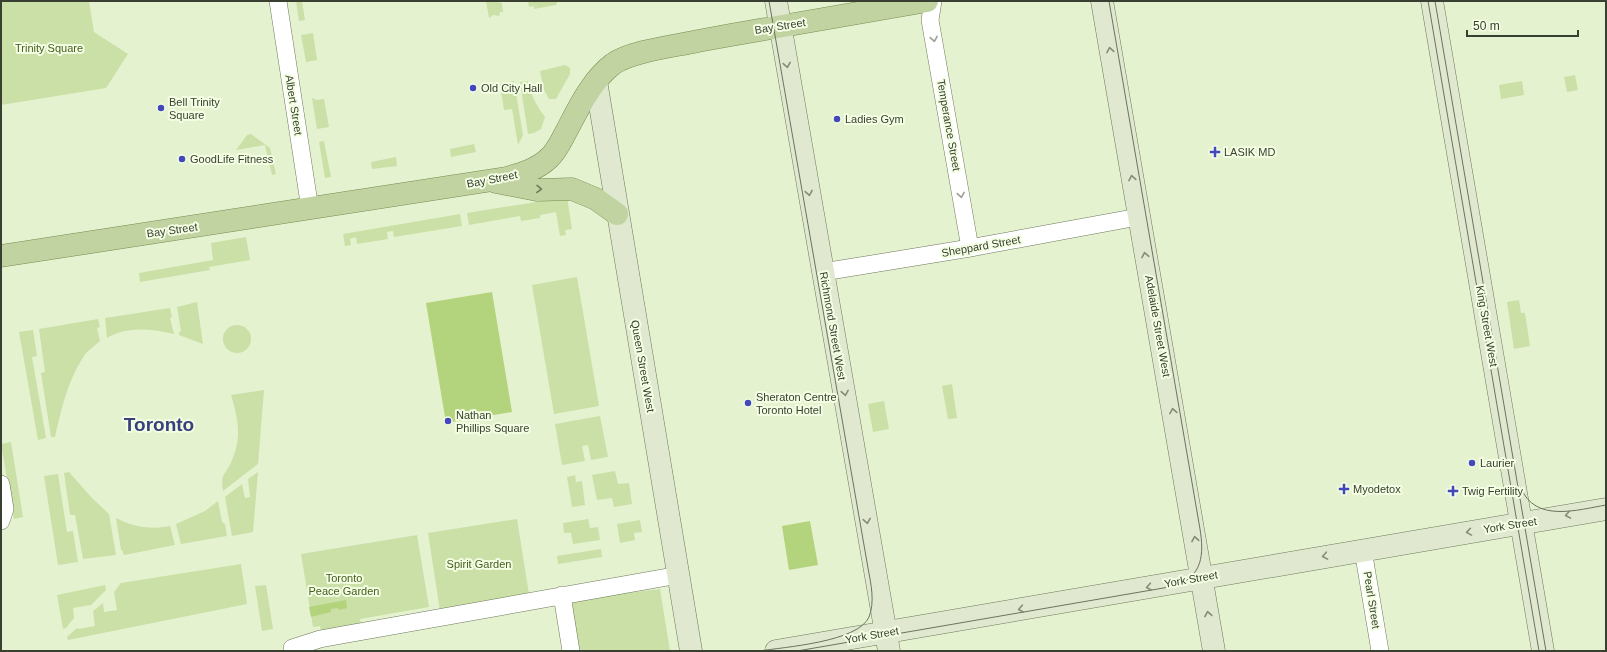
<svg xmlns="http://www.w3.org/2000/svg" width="1607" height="652" viewBox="0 0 1607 652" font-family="Helvetica,sans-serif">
<rect width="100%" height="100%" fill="#e5f2d0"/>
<!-- green -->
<path fill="#cae0a6" d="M1,1H89L94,32L128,54L106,88L1,105Z
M296,1H302L305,20L299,21Z
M486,1H499L500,3H502L503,12H500L499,16L493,15L489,18Z
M528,1H557V3L556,5L534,9V6L529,7Z
M313,33L317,60L306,62L301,35Z
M565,65L570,68V74L556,99H549L544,90L540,71Z
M1575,75L1578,90L1567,92L1564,77Z
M514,81L523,135L518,145L512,109L504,110L500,84Z
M528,81C531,95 536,105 545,117L541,129L534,133L528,134L520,82Z
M1522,81L1524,95L1501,99L1499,85Z
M312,98L317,100L324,99L329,127L317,129Z
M251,134L270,148L276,174L272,175L265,145L236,150L247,135Z
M324,141L331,177L325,178L319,142Z
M474,144L476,152L451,157L450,149Z
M396,157L397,166L372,169L371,162Z
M567,197L572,229L565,230L566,235L560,236L556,212L540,215V218L521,221L520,216L469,225L467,213Z
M460,214L462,226L394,237L393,231L387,232L388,239L357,244L356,237L350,239L351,245L345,246L343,234Z
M246,237L250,260L209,267L210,270L140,282L139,273L213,260L211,243Z
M577,277L599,406L554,414L532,285Z
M1519,300L1521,313H1525L1530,346L1514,349L1507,302Z
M197,302L203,344L179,335V332L181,331L177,307Z
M170,308L172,317L170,318L174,334C152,329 128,326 107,338L105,318Z
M98,319L100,327L97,328L100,341C95,346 88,350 84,356C68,380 61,409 55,437H51L41,373L45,372L39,329Z
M223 339a14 14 0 1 1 28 0a14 14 0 1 1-28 0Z
M33,330L37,356L32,357L46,438L38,440L19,332Z
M952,384L957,418L948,419L942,386Z
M264,390L258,464L223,491C220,472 226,476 232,460C242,437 238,418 231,395Z
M884,401L889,429L873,432L868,404Z
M600,416L608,457L591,460L588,445L582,446L585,461L562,465L555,424Z
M11,442L23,517L14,519L1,444Z
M615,471L618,484L629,483L632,504L614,507L612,498L597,500L592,475Z
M69,472L91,497L109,514L116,555L83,559L75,515H70L64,473Z
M258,472L253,532L232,536L225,497L242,484L245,498L250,497L248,479Z
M58,474L67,532L73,531L78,562L58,565L44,476Z
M575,475L576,482L582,481L585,505L572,507L567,477Z
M218,501L222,522L225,524L227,536L181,544L176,524L205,511Z
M116,518C134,527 150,530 170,526L175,545L124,555L122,550H121Z
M517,519L529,594L440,611L428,533Z
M588,519L590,528L598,527L600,540L573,544L571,533H564L563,523Z
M640,520L642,532L634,533L635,540L620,543L617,524Z
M417,535L429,607L360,619L361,625L321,631L320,626L313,627L301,554Z
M601,549L602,557L558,564L557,556Z
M241,564L247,604L68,640L67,637L77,628L78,629L95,626L93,611L103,603L104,612L117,610L114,592L121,583Z
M105,585L106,590L91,605L73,608L74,618L66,628L63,629L57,595Z
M266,585L273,629L262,631L255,586Z
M660,589L670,651H578L569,600Z"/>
<!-- water -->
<path fill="#b3d37c" d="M492,292L512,412L446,423L426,303Z
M810,521L818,565L789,570L782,526Z
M346,600L347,608L339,610L338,608L331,609V612L311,617L309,607Z"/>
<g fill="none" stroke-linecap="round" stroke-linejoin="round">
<defs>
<path id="street" d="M278,1L310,209
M933,1L930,20L970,248
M823,272L970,248L1138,217
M1,484L5,509L1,521
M1363,550L1380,651
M562,595L571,651
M292,648L320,639L342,635L679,575"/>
<path id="secondary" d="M776,1L889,651
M1102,1L1214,651
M1432,1L1543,651
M596,81L691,651
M776,651L1606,509"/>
<path id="primary" d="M496,182L537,190L572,189L596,199L617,214
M1,256L506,178C521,174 538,169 549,158C557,151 562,139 567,130C579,107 592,80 613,64C631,51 676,46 698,41C774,27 850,14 927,1"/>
</defs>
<!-- street casing -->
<use href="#street" stroke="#6d785a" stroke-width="18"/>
<!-- secondary casing -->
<use href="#secondary" stroke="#6d785a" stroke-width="23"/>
<!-- primary casing -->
<use href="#primary" stroke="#778c50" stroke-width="23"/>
<!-- street -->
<use href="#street" stroke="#fff" stroke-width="17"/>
<!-- secondary -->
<use href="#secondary" stroke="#e0e9cf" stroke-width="22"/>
<!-- primary -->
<use href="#primary" stroke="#c1d3a0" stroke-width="22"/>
<!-- tram -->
<path stroke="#6b735f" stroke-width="1" d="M1428,1L1539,651
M1435,1L1546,651
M1521,488C1535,523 1577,510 1606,505
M759,651C785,647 858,642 869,617C875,602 871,584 868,568L769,1
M797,651L1175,586C1203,576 1204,554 1200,529L1109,1"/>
</g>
<!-- one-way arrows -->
<defs><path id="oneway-chevron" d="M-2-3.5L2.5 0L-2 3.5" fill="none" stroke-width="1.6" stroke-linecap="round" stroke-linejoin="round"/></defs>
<g stroke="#9c9f98">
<use href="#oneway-chevron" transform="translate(934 39) rotate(80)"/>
<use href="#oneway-chevron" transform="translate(961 195) rotate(80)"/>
</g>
<g stroke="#848c78">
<use href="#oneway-chevron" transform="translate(1110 50) rotate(-100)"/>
<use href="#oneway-chevron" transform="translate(787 65) rotate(80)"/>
<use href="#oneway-chevron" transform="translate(1132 178) rotate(-100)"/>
<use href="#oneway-chevron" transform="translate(809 193) rotate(80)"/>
<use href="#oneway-chevron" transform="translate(1145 255) rotate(-101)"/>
<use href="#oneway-chevron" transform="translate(845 393) rotate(80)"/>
<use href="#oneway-chevron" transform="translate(1173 411) rotate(-100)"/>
<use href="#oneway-chevron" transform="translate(1568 515) rotate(170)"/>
<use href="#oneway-chevron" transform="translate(867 521) rotate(80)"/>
<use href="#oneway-chevron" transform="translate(1469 532) rotate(171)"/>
<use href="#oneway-chevron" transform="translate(1195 539) rotate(-100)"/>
<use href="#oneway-chevron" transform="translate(1325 556) rotate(170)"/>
<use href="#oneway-chevron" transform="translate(1149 587) rotate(170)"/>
<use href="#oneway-chevron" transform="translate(1021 609) rotate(170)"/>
<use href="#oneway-chevron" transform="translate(1208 614) rotate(-100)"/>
</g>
<use stroke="#6f7a5d" href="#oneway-chevron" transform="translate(539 189) rotate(1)"/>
<!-- markers -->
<g fill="#4247bc" stroke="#f3fee3" stroke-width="1.5">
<circle cx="473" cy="88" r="4"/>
<circle cx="161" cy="108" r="4"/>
<circle cx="837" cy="119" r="4"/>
<path d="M1213 146h4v4h4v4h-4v4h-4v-4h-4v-4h4z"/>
<circle cx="182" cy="159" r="4"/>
<circle cx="748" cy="403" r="4"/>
<circle cx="448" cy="421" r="4"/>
<circle cx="1472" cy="463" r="4"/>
<path d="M1342 483h4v4h4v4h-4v4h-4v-4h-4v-4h4z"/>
<path d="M1451 485h4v4h4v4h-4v4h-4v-4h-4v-4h4z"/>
</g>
<g text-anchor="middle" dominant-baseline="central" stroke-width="4" stroke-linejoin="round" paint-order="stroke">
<!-- street labels -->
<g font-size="11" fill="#393f31" stroke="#f3fee3">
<text transform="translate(780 26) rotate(-9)">Bay Street</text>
<text transform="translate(294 105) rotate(81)">Albert Street</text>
<text transform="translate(949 125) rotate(80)">Temperance Street</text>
<text transform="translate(492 179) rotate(-11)">Bay Street</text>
<text transform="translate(172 230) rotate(-8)">Bay Street</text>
<text transform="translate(981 246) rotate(-10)">Sheppard Street</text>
<text transform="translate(833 326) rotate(80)">Richmond Street West</text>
<text transform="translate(1158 326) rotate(80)">Adelaide Street West</text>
<text transform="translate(1487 326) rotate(80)">King Street West</text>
<text transform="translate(643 366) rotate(80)">Queen Street West</text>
<text transform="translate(1510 525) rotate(-9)">York Street</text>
<text transform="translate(1191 579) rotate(-10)">York Street</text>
<text transform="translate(1372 600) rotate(81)">Pearl Street</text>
<text transform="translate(872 635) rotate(-10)">York Street</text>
</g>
<!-- park labels -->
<g font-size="11" fill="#495d21" stroke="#f3fee3">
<text x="49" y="48">Trinity Square</text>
<text x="479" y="564">Spirit Garden</text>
<text x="344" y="578">Toronto<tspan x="344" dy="13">Peace Garden</tspan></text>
</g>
<!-- poi labels -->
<g font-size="11" fill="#393f31" stroke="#f3fee3" text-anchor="start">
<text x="481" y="88">Old City Hall</text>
<text x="169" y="102">Bell Trinity<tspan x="169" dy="13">Square</tspan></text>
<text x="845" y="119">Ladies Gym</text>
<text x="1224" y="152">LASIK MD</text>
<text x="190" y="159">GoodLife Fitness</text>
<text x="756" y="397">Sheraton Centre<tspan x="756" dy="13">Toronto Hotel</tspan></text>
<text x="456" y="415">Nathan<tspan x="456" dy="13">Phillips Square</tspan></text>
<text x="1480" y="463">Laurier</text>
<text x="1353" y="489">Myodetox</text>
<text x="1462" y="491">Twig Fertility</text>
</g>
<!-- town labels -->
<g font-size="19" font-weight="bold" fill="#39417d" stroke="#f3fee3">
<text x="159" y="424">Toronto</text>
</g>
</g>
<!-- border -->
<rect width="1607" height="652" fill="none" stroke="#393f31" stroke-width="4"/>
<!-- scale -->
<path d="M1467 30v6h111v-6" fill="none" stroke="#393f31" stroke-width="2"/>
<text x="1473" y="30" font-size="12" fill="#393f31" stroke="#f3fee3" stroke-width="3" paint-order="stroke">50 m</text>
</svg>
